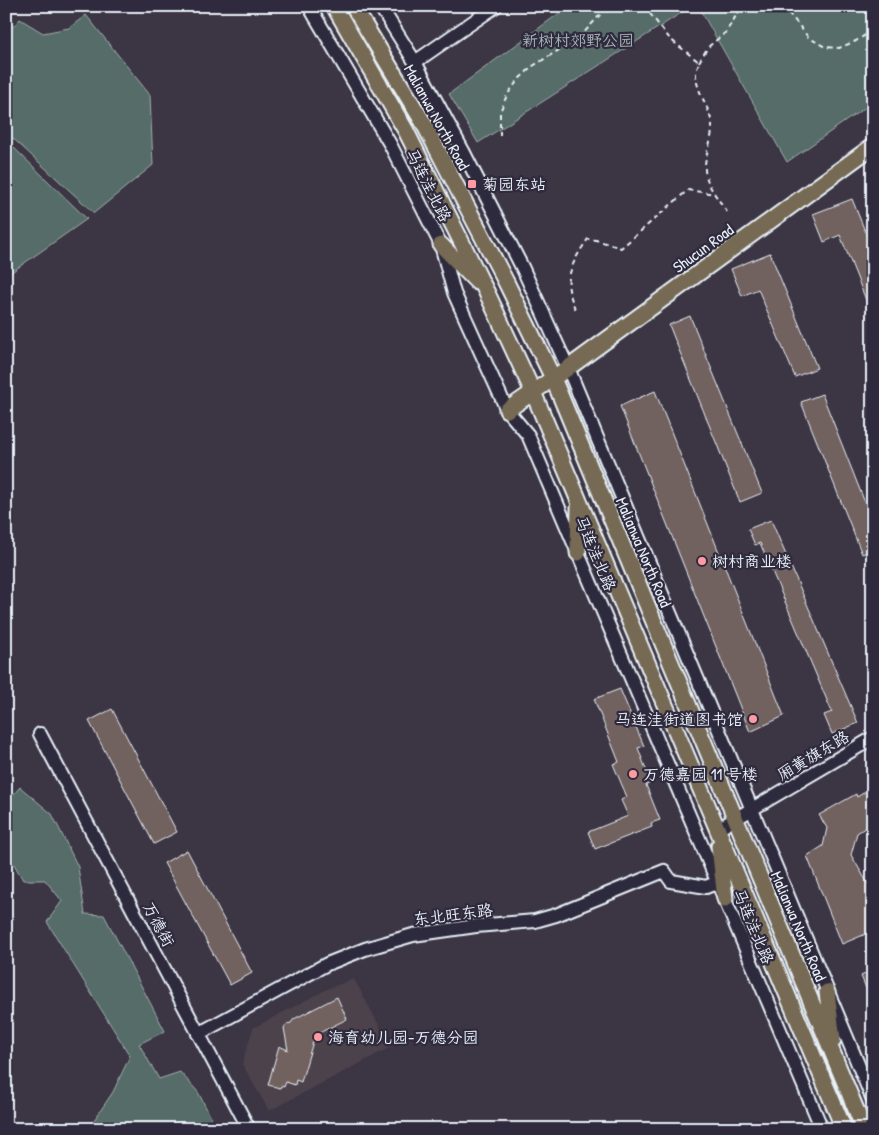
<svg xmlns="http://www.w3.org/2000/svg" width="879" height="1135" viewBox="0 0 879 1135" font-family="'Patrick Hand','LXGW WenKai TC',sans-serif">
<rect width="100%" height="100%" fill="#3c3544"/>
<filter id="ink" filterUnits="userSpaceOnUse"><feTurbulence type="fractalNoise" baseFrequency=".02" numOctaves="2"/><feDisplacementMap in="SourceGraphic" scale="10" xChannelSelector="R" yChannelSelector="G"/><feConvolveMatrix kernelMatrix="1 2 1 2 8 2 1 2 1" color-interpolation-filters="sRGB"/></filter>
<g filter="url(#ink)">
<!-- built -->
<path fill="#4c424c" d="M354,979L391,1047L269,1111L242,1064L253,1028L329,988Z"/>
<!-- green -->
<path fill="#576c67" stroke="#a0aeb0" d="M569,6H692L478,143L449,94Z
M698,6H873V102L787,162Z
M86,15L150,95L153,165L94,213L6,132V34L20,19L43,33L69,28Z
M6,140L87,219L6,276Z
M20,787L52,814L78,867L85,914L104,915L165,1031L139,1044L159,1079L180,1072L198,1092L217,1129H88L113,1092L130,1056L47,922L62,901L45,880H23L6,850V803Z"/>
<!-- building -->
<path fill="#72625f" stroke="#e8f1f8" d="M852,199L873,251L872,315L840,235L824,242L813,214Z
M770,253L817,368L795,377L758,289L742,296L731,269Z
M690,316L762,493L740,502L669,325Z
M655,391L784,716L750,732L620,406Z
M822,394L873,523V550L862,554L801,402Z
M771,520L858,723L832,734L824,715L832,712L760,543L755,545L748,529Z
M620,689L644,746L638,748L651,783L646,785L660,820L651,823L652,827L595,849L588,832L628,816L621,800L627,797L613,764L619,762L594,699Z
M112,709L177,832L154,844L89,721Z
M873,787V823L857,833L851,855L873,892V931L842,944L807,856L823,846L827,828L819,815L856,794L857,797Z
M187,850L252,973L230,985L164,863Z
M873,970V1003H872L861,976Z
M337,997L347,1019L315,1035L301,1082L296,1080L295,1085L286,1082L284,1087L281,1086L280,1088L268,1085L279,1046L288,1050L284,1028L287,1024L291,1023L294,1019Z"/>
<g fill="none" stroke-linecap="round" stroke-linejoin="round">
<defs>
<path id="minor" d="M309,6L390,144L441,245L454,293L507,410L528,435L822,1129
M380,6L415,62L463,151L523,269L568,368L873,1100
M415,62L496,6
M40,734L249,1129
M718,829L873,738
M198,1034L327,964L365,949L413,935L476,926L535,921L556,915L664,871L671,881L706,887L718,882"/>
<path id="major" d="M334,6L406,131L487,293L533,392L844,1129
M353,6L423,122L506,282L553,378L864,1129
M441,245L477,282
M507,410L568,368L873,146
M578,553L579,507
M719,846L725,899
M827,992L833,1040"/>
</defs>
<!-- minor casing -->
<use href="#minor" stroke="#e8f1f8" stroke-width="16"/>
<!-- major casing -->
<use href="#major" stroke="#e8f1f8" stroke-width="19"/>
<!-- path -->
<path stroke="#e8f1f8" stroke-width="2" stroke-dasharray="5 4" stroke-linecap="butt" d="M644,6L670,39L699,62C698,66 696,70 696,74C696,92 710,107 712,125C713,144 700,161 707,179C711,191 720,201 727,212
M782,6L793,18L808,37L825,47L839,48L856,41L873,30
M699,62L708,47L726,32L742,6
M500,136V112L507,95L519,79L533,66L580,37L608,6
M575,309C573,303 570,296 569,290C566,272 578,253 588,239L596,240L621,248L688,190L715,194"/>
<!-- minor -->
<use href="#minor" stroke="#2f2a3d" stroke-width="12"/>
<!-- major -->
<use href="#major" stroke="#766a54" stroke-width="15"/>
</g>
</g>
<!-- markers -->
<g fill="#ff9aa2" stroke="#2f2a3d" stroke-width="2">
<rect x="467" y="179" width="10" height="10" rx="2.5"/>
<circle cx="702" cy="561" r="5"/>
<circle cx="753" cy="719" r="5"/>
<circle cx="633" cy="774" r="5"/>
<circle cx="318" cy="1037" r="5"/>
</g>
<g text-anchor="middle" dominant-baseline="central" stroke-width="4.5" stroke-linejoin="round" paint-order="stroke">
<!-- park labels -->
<g font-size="16" fill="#a7b5b7" stroke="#2f2a3d">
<text x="578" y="40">新树村郊野公园</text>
</g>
<!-- street labels -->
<g font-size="16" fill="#e8f1f8" stroke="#2f2a3d">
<text transform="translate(437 117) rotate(61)">Malianwa North Road</text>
<text transform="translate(429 185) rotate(63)">马连洼北路</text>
<text transform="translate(703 248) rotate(-36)">Shucun Road</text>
<text transform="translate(644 552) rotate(67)">Malianwa North Road</text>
<text transform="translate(596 553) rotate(67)">马连洼北路</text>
<text transform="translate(813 755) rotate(-31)">厢黄旗东路</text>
<text transform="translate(453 914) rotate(-7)">东北旺东路</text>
<text transform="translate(159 924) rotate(62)">万德街</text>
<text transform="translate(754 926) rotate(67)">马连洼北路</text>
<text transform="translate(799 926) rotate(67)">Malianwa North Road</text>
</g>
<!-- poi labels -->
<g font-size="16" fill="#e8f1f8" stroke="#2f2a3d" text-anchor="start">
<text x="482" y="184">菊园东站</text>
<text x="712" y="561">树村商业楼</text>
<text x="743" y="719" text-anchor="end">马连洼街道图书馆</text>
<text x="643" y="774">万德嘉园 11 号楼</text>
<text x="328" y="1037">海育幼儿园-万德分园</text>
</g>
</g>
<!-- margin -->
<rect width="879" height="1135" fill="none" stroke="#2f2a3d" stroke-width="25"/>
<rect x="12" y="12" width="854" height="1110" fill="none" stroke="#e8f1f8" stroke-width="2" filter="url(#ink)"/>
</svg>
